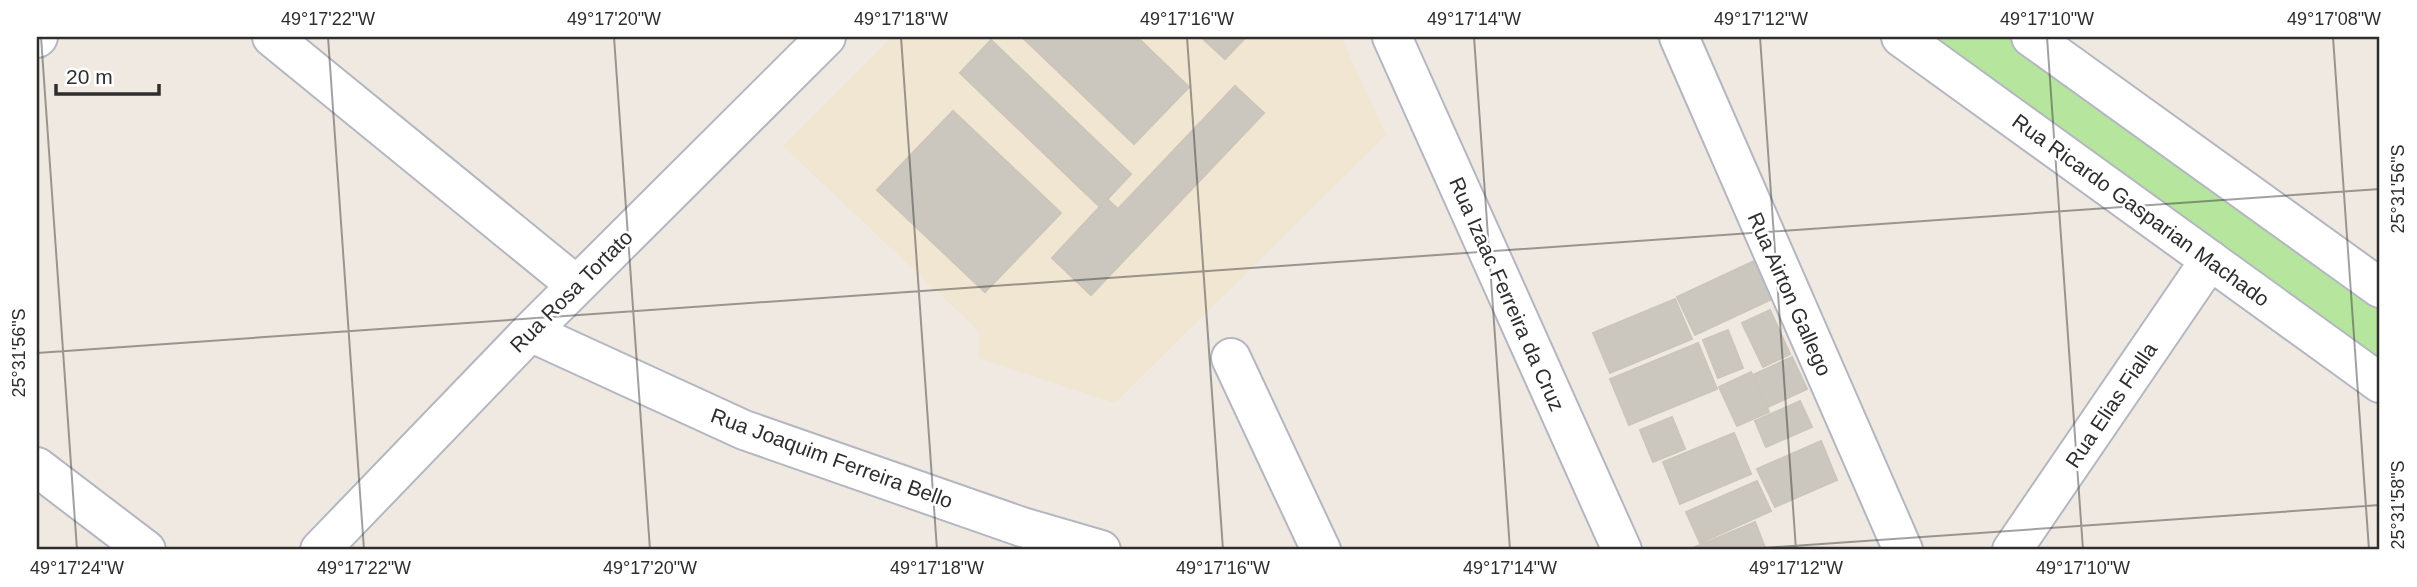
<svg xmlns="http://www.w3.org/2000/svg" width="2417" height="587" viewBox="0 0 2417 587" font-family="Arial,sans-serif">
<rect width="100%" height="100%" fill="#efe9e1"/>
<!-- education -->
<path fill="#f0e6d1" d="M892,37H1341L1386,135L1115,403L979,358V331L783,146Z"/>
<!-- green -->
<path fill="#b6e59e" d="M1934,37H2009L2380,305V361Z"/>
<!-- building -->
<path fill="#cbc7bf" stroke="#cbc5ba" stroke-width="2" d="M1022,37H1137L1189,87L1134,144Z
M1201,37H1246L1225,59Z
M991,40L1131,174L1100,207L960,73Z
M1235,86L1264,113L1091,295L1052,258L1107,199L1118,209Z
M953,111L1061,213L985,292L877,190Z
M1754,261L1772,299L1695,335L1677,297Z
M1675,299L1692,339L1610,373L1593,333Z
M1770,310L1790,354L1763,367L1742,323Z
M1728,330L1743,368L1718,378L1703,340Z
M1698,343L1717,389L1629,425L1610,379Z
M1792,357L1807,389L1768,407L1753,375Z
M1751,372L1769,412L1737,426L1719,387Z
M1800,401L1812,427L1766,447L1755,421Z
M1672,417L1685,449L1653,462L1640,430Z
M1734,433L1751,474L1680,504L1663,462Z
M1821,441L1837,480L1775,507L1757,469Z
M1757,481L1771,511L1700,543L1686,512Z
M1755,522L1766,550H1694L1693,548Z"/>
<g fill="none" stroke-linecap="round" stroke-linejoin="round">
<defs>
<path id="street" d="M272,37L576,285
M1679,37L1903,550
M37,38L38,37
M530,332L744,430L1022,527L1101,550
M1231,358L1321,550
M37,467L146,550
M320,550L530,332L826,37
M2012,550L2210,260"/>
<path id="secondary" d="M1392,37L1622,550
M1901,37L2380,383
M2031,37L2380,288"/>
</defs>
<!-- street casing -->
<use href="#street" stroke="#b4b7c1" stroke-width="42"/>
<!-- secondary casing -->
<use href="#secondary" stroke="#b4b7c1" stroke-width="42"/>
<!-- street -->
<use href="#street" stroke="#fff" stroke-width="38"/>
<!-- secondary -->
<use href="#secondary" stroke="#fff" stroke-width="38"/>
</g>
<!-- ticks -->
<path fill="none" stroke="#2e2e2e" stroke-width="2" stroke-opacity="0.45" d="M37,37H46M41,37L77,550M328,37L364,550M614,37L650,550M901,37L937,550M1187,37L1223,550M1474,37L1510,550M1760,37L1796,550M2047,37L2083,550M2333,37L2369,550M37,353L2380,189M1735,550L2380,505"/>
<g text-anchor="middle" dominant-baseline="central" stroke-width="5" stroke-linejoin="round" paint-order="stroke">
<!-- street labels -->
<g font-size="21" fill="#2e2e2e" stroke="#fff">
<text transform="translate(2141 210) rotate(36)">Rua Ricardo Gasparian Machado</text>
<text transform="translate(571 291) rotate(-45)">Rua Rosa Tortato</text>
<text transform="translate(1507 294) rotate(66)">Rua Izaac Ferreira da Cruz</text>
<text transform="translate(1790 294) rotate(66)">Rua Airton Gallego</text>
<text transform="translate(2111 405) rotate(-56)">Rua Elias Fialla</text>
<text transform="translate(832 458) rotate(20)">Rua Joaquim Ferreira Bello</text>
</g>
</g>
<!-- border -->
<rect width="2417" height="587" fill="none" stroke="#ffffff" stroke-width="77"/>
<!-- scale -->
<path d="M56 84v10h103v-10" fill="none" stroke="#2e2e2e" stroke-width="3.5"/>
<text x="66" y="84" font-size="21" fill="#2e2e2e" stroke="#ffffff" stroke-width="5" paint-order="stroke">20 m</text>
<rect x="38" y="38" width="2340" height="510" fill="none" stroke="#2e2e2e" stroke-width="2.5"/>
<g font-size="18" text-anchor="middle" fill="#2e2e2e">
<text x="328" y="25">49°17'22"W</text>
<text x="614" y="25">49°17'20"W</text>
<text x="901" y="25">49°17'18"W</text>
<text x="1187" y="25">49°17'16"W</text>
<text x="1474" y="25">49°17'14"W</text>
<text x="1761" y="25">49°17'12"W</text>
<text x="2047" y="25">49°17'10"W</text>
<text x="2334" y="25">49°17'08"W</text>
<text transform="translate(2398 189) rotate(-90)" y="6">25°31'56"S</text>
<text transform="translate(19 353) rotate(-90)" y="6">25°31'56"S</text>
<text transform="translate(2398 505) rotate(-90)" y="6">25°31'58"S</text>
<text x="77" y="574">49°17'24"W</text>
<text x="364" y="574">49°17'22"W</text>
<text x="650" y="574">49°17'20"W</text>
<text x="937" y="574">49°17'18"W</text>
<text x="1223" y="574">49°17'16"W</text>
<text x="1510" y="574">49°17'14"W</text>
<text x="1796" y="574">49°17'12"W</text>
<text x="2083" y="574">49°17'10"W</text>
</g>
</svg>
